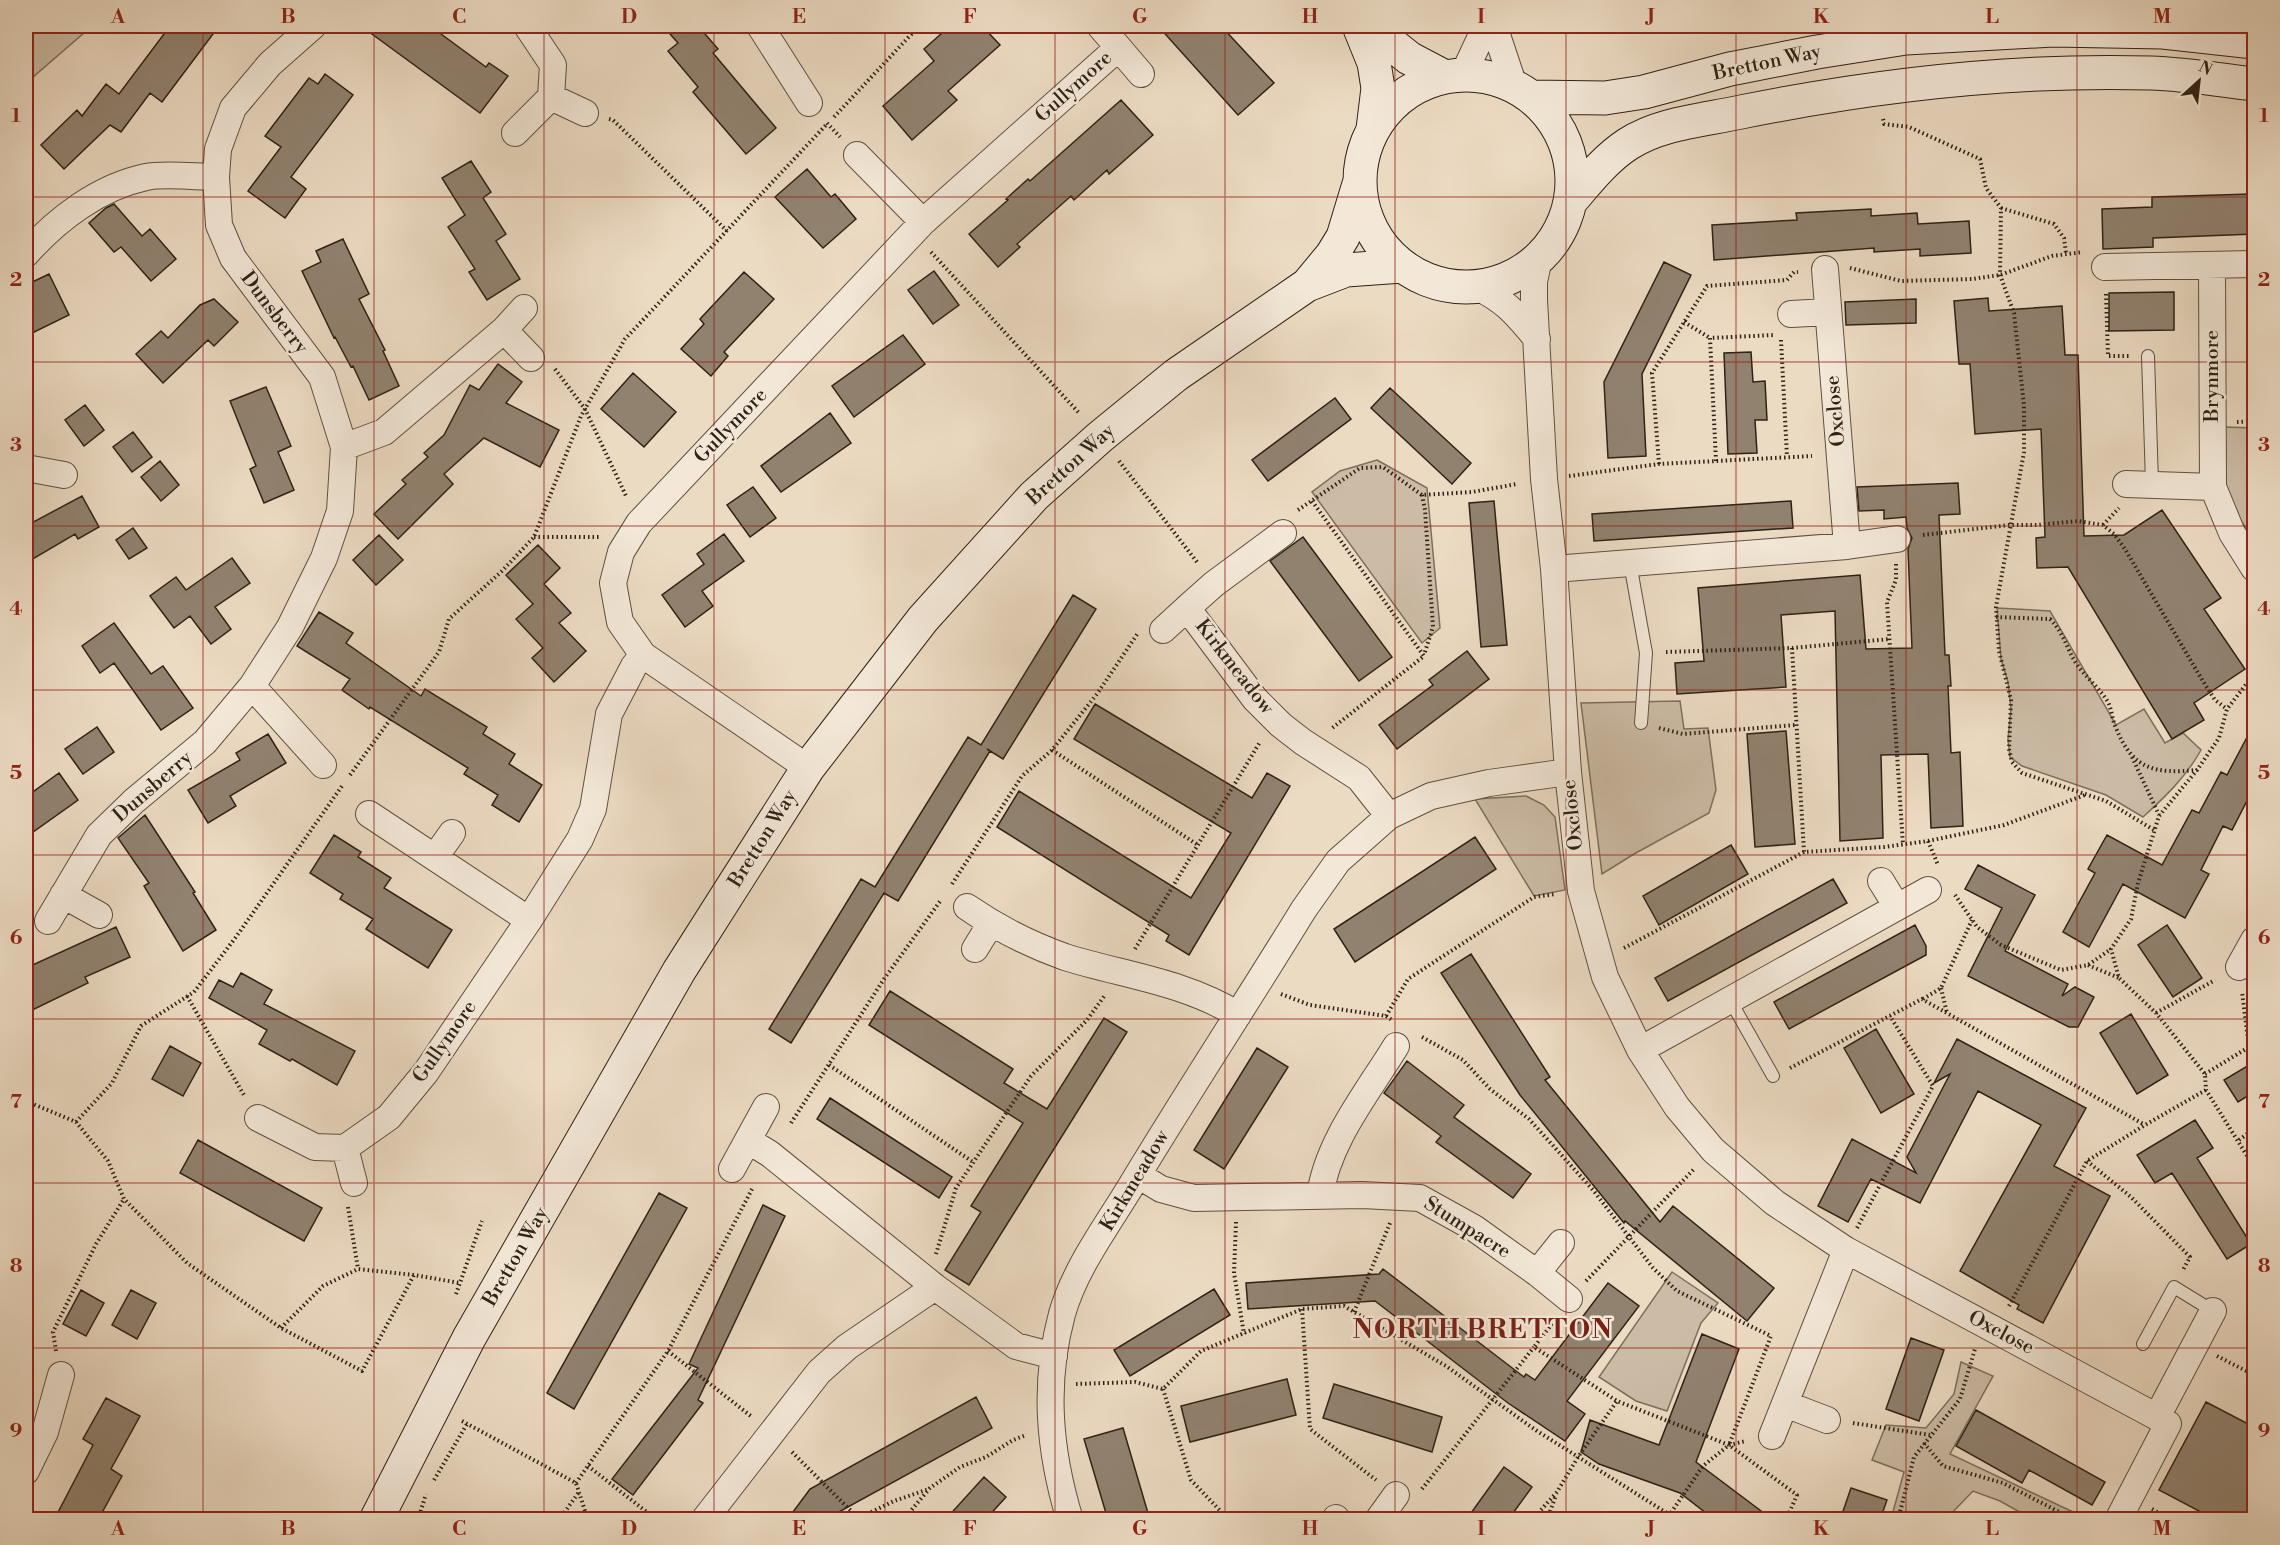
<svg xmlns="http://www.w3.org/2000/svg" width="2280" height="1545" viewBox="0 0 2280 1545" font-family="'Libre Bodoni',serif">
<rect width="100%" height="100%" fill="#ecdbc3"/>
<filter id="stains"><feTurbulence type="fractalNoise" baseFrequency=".00333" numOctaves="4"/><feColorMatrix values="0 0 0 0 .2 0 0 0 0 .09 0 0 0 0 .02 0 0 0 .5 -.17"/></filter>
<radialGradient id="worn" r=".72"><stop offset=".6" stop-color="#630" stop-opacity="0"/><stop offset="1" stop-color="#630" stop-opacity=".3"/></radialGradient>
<!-- green -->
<path fill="#ccbca6" stroke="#7d6f5e" stroke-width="1.5" d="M26,26H92L26,83Z
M2224,427L2254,428V540L2222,492Z
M1377,460L1427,488L1440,628L1422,643L1312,492L1340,471Z
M1997,608L2050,611L2116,725L2144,709L2165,743L2183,733L2201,750C2186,777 2165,797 2143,817L2106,795L2022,766L2010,757L2008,739L2011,709L2008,682L2001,659Z
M1680,701L1684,729L1708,728L1716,790L1709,813L1634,854L1602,874L1581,703Z
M1526,796L1544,805L1555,817L1565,890L1534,896L1475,799Z
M1672,1272L1718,1303L1701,1323L1667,1411L1636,1401L1599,1377Z
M1961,1362L1993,1376L1950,1454L2088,1519H2032L2000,1501L1973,1491L1946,1519H1891L1904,1472L1872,1460L1886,1425L1926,1428L1954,1394Z"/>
<!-- building -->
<path fill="#918270" stroke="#2e2216" stroke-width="1.5" d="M170,26H219L162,102L150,93L121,132L110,125L64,169L41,145L77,110L82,116L106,84L119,94Z
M361,26H430L486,67L489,63L508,76L480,113Z
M663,26H698L718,49L713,53L776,128L746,154L693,92L698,87L668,51L678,43Z
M950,26H982L1000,45L948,91L957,100L912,140L883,106L934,61L924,49Z
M1158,26H1221L1274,83L1238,115Z
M325,74L353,95L291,177L306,189L285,218L248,191L281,147L265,136L309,78L318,84Z
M1121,100L1153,135L1109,174L1107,170L1074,200L1071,196L1017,244L1020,247L998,267L969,234L1008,200L1006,199L1028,179L1030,181Z
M471,161L491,192L483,198L506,234L496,241L520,279L487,300L469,272L475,269L448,227L465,215L442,178Z
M807,169L831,197L835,194L856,219L823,248L775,197Z
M2251,194L2252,204H2254V234L2153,238V247L2103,249L2102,209L2152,207V197Z
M114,204L142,236L150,229L176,259L151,281L121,247L114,252L89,223L106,208Z
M1871,209V216L1917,213L1918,224L1969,221L1971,253L1920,256V249L1874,252V248L1714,260L1712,225L1797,220L1796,213Z
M343,239L369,294L359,299L385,350L383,351L399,386L369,400L353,366L351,367L335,337L334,338L302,271L321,262L316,251Z
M1664,262L1691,275L1642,374L1646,456L1608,458L1604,382Z
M934,271L959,305L933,324L908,290Z
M744,272L774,299L724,352L728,356L711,376L681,349L704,324L700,319Z
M49,274L69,315L26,336V285Z
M2174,292V330L2109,331V293Z
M1988,298L1989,311L2062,306L2065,355H2078L2084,536L2124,535L2162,510L2221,598L2204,609L2245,669L2194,703L2204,720L2172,739L2068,567L2037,568L2036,538L2045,537L2041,429L1975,434L1970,364H1959L1954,301Z
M214,299L238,322L214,346L208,340L163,383L136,354L161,331L168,338L200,305Z
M1916,299V323L1846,325L1845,302Z
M903,335L925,364L854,417L832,386Z
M1751,352L1753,382L1765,381L1767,420H1755L1757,453L1728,454L1724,353Z
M498,364L522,382L506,403L559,430L540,467L484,438L444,474L453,484L398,539L374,514L406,484L402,480L428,457L424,453L444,435L470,385L479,390Z
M633,373L676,412L644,447L601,409Z
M266,387L291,446L278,452L294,490L264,503L250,469L256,466L230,401Z
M1390,388L1471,463L1452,484L1371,408Z
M1335,398L1351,419L1268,481L1252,460Z
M85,405L104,430L84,446L65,420Z
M830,413L851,443L781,492L761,466Z
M133,432L152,457L132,472L113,447Z
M160,461L179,485L161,501L141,477Z
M1958,483L1960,514L1939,515L1945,655H1949L1951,686H1948L1951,753L1960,752L1963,826L1931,828L1928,754L1881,755L1883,838L1840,841L1835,611L1781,615L1786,687L1677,694L1675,663L1704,661L1698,588L1860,575L1866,649L1912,648L1908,549L1912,538L1907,528L1906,517L1884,519V510L1859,511L1857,487Z
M753,487L776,518L750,537L727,505Z
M82,496L99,527L78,539L75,534L26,563V526Z
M1494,501L1507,645L1481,647L1469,503Z
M1791,501L1793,528L1594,541L1592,514Z
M133,528L147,548L129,559L116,540Z
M724,534L744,561L702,591L713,606L685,627L662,595L704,564L697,554Z
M379,535L403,560L376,585L353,560Z
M1303,537L1392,657L1359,681L1270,561Z
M538,545L560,568L544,584L571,613L559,623L586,651L554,682L532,658L543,648L516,619L533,604L506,575Z
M232,558L250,583L215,607L231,629L211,644L190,616L174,628L150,596L176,577L186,590Z
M1073,595L1096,609L1003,759L987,749L990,751L898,901L884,893L791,1043L769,1029L861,879L875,887L968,737L981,745Z
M319,612L353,633L346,643L421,696L425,689L487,727L483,734L515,754L509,764L542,785L519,822L492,805L498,795L464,774L468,768L370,707L369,709L342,690L350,679L297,646Z
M114,623L151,674L163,666L193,708L161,730L114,663L100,673L82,646Z
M1467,651L1489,679L1397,749L1379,725L1433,685L1429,680Z
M1095,704L1252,798L1267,773L1290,786L1189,955L1166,941L1169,935L997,827L1019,791L1191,898L1231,833L1074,739Z
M2254,724V787L2232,830L2223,826L2201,870L2209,874L2185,918L2123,884L2089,947L2063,932L2095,873L2088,869L2107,835L2162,865L2192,810L2199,813L2221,772L2227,775Z
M97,727L114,752L83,774L65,749Z
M1786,731L1795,844L1755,847L1747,734Z
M268,734L286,763L230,796L236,806L208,823L188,790L240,760L236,753Z
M59,773L78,800L26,837V797Z
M145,815L195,892L193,893L216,930L183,951L144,886L149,883L118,838Z
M334,835L361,852L358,857L391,878L384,888L452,930L428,968L366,929L373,919L340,899L343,894L310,873Z
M1475,837L1496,869L1355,962L1334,929Z
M1731,845L1748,874L1659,925L1643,896Z
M1978,865L2035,895L2005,951L2068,984L2062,996L2075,987L2094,997L2078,1027H2069L1968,976L2002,908L1965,889Z
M1833,879L1847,903L1668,1001L1655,978Z
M1915,925L1926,946V955L1789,1029L1774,1002Z
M2167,925L2202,978L2173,997L2138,945Z
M116,927L130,957L85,977L88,983L26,1013V968Z
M1471,954L1550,1077L1545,1080L1660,1222L1673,1206L1774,1288L1747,1321L1625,1221L1624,1223L1520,1095L1441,973Z
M241,973L272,990L264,1004L355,1051L337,1085L292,1059L290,1061L259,1044L267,1030L209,998L219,980L233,987Z
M890,991L1013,1069L1004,1083L1047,1109L1104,1018L1127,1032L969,1285L945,1270L981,1212L971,1206L1023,1123L869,1025Z
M2131,1014L2168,1075L2137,1094L2100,1033Z
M1876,1029L1914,1094L1881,1113L1844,1048Z
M1957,1039L2086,1108L2054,1166L2110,1196L2043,1323L2017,1309L2019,1305L1960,1271L2041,1125L1978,1091L1920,1203L1871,1179L1848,1222L1818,1206L1852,1139L1916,1173L1907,1157L1950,1074L1934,1083Z
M170,1046L201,1063L183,1096L152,1079Z
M1257,1048L1288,1067L1224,1169L1194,1150Z
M1407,1061L1464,1105L1454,1117L1531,1174L1513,1198L1436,1142L1441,1136L1384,1093Z
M2254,1062V1092L2238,1102L2224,1080Z
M830,1098L952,1177L939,1198L817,1119Z
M2195,1120L2213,1148L2197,1158L2251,1244L2227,1259L2172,1173L2155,1183L2137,1155Z
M198,1140L322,1208L304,1241L180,1173Z
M659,1193L687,1208L574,1409L547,1393Z
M763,1205L785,1216L698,1400L703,1403L633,1495L612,1479L698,1368L689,1364Z
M1383,1269L1524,1377L1526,1374L1535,1380L1608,1283L1639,1306L1567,1401L1585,1414L1565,1441L1508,1403L1375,1301L1248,1309L1246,1283L1379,1274Z
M1214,1289L1230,1315L1130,1376L1114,1350Z
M81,1290L104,1303L86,1336L63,1324Z
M131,1290L156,1303L137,1339L112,1325Z
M1702,1334L1739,1349L1696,1462L1773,1520H1715L1680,1493L1599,1464L1581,1452L1590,1420L1659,1445Z
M1911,1338L1944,1350L1919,1421L1886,1409Z
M1287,1379L1296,1415L1190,1442L1181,1406Z
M1334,1384L1442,1417L1432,1452L1323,1418Z
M976,1397L992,1428L835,1514L831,1520H787L810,1489Z
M106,1398L140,1416L111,1469L122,1476L98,1520H54L93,1445L83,1439Z
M2206,1402L2254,1427V1498L2243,1520H2216L2159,1490Z
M1976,1410L2105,1482L2092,1505L2029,1470L2022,1483L1956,1446Z
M1123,1428L1150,1520H1108L1084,1439Z
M1504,1467L1532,1487L1508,1520H1466Z
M984,1477L1006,1497L985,1520H945Z
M1851,1488L1887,1500L1880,1520H1840Z"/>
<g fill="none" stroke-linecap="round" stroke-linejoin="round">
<defs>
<path id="lane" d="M2148,356L2152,483
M1630,563L1646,653L1641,723
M1730,1000L1773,1076
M2143,1344L2174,1287L2213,1311"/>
<path id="street" d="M527,26L553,65L551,97
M760,26L809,103
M1100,26L1141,74
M1494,26L1514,86
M1463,75L1486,26
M515,133L551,97L585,113
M857,155L923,222
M26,254C57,219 99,187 146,177C164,173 197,177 216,177
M1539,258L1534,282V300L1544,479L1554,569L1568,772L1581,891L1605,977L1640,1050L1677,1107L1713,1150L1775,1203L1846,1250L2157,1417
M2212,265L2213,487L2232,533L2254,568
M2105,267L2254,264
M1825,269L1847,546
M1477,287C1506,301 1516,314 1537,339
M1791,314L1828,312
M504,330L531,358
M344,447L384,432L504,330L524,308
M26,468L64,475
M2126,484L2213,487
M1554,569L1847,546L1897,539
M1187,608L1214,584L1283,533
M1163,630L1187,608L1255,699L1281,725L1303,742L1359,778L1389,816
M252,686L323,765
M808,768L643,655L620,622L613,583L621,552L639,523L923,222L1118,48
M369,814L529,920
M435,857L452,833
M1881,881L1897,907
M63,895L99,915
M967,907C996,927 1031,945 1065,957C1122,975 1186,982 1238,1015
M48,921L99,835L134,801L205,742L252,686L290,627L324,558L340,511L344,447L322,377L233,258L219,225L216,177L218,149L233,108L270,64L313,26
M975,949L991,923
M2239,967L2254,940
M1640,1050L1928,890
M258,1118L315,1147L345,1148L389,1117L426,1072L529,920L580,839L593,809L609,714L634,666L643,655
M749,1141L770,1154L935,1287L1016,1346L1054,1356
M345,1148L354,1183
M732,1169L766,1107
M1138,1175L1161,1189L1194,1198L1362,1195L1420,1198L1474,1228L1537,1273L1561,1243
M1320,1196C1327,1142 1368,1092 1396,1046
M1537,1273L1569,1299
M1785,1404L1827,1420
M1772,1436L1846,1250
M26,1471L45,1432L61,1375
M1336,1518L1337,1520
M704,1520L819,1372L847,1347L935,1287
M1070,1520C1049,1451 1043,1384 1062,1314C1075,1268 1107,1226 1131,1186C1187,1093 1247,1002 1304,909L1338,861L1389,816L1431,796L1489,783L1568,772
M1378,1520L1396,1495
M2118,1520L2168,1424L2157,1417L2213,1311"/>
<path id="secondary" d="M1359,26L1374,63L1378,88L1373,129
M1369,26L1409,58L1445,77
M1360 181a106 106 0 1 1 212 0a106 106 0 1 1-212 0Z
M1532,97L1605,98L1644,92L1730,69L1817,52L1906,38L2053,30L2163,32L2254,42
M1570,202C1588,181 1605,159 1628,144C1660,123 1704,120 1741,112C1875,85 2013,69 2151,73C2185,74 2220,80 2254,84
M1308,284L1332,255L1343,237L1359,184
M376,1520L469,1338L679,971L808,768L923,619L1034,496L1100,437L1176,375L1307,285L1346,270L1402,266"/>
</defs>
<!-- lane casing -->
<use href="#lane" stroke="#5e5041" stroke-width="14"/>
<!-- street casing -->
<use href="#street" stroke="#5e5041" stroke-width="28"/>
<!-- secondary casing -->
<use href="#secondary" stroke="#2e2216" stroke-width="35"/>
<!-- path -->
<path stroke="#2e2216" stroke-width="4" stroke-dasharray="1.5 3" stroke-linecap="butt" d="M834,117L919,26
M609,119L613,120L727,231
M1883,119L1884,124L1909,127L1980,159L1986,188L2001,208L2000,275L2014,313L2024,406V452L1996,607L1999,651L2011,700L2009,749L2012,762L2022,773L2106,801L2154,830
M827,123L840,137
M2001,208L2054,224L2064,238L2066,253
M931,252L1080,414
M1850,268L1901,281L1972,279L2000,275L2052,256L2083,252
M2106,294L2108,356H2129
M1684,322L1710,338
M1781,340L1787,457
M555,369L585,409L627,498
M2237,422L2254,421
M1119,461L1197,562
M1716,461L1710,338L1774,335
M1659,464L1652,373L1707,286L1787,280L1794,272H1798
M1569,476L1659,464L1812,456
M1422,495L1425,510L1433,627L1424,655
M1312,501L1424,656L1331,729
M1298,510L1360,468L1383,467L1422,495L1472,492L1517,484
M2103,525L2119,508
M1923,535L2009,525H2037L2078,521L2103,525L2114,534L2125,549L2201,678L2215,700L2227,709
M534,537H599
M1896,564V580L1887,602L1903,845
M1996,617L2050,619C2066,636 2066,649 2078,666C2087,678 2100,689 2108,702C2112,710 2112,720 2116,728C2133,770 2155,774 2197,770
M1792,648L1804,852
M1666,652L1792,648L1890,639
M2254,674L2227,709L2219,738L2197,770L2159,816L2138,883L2131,919L2111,949L2119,978L2156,1013L2205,1074L2206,1090L2254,1167
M1659,728L1683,734L1795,725
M1052,750L1198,845
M2132,757L2159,815
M350,775L439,652L449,619L502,571L534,537L581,416L625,339L826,125
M1928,841L1938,865
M952,884L1022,776L1052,750L1097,694L1138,633
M1955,895L1977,927L2001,945L2061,970L2088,965L2111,949
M1624,948L1804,852L1884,847L1928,841L2004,825L2085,795
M1135,949L1260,742
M2088,965L2119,978
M1941,988L1947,1013
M1281,994L1310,1005L1386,1016L1392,1020
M187,996L245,1097
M1923,999L1941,988L1972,920
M2156,1013L2215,980
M1386,1016L1408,979L1534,897L1556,894
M1422,1037L1463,1060L1490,1089L1529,1119L1593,1190L1653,1268L1677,1291L1771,1336L1729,1445
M829,1065L973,1162
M1790,1068L1922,999L2145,1125
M2205,1074L2249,1047L2242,992
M26,1101L76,1122L108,1161L124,1199L187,1263L281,1328L362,1371L414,1275
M76,1122L112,1083L141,1026L194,992L236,937L342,786
M791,1123L884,979L941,900
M2239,1140L2254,1129
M2087,1161L2131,1197L2190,1257L2183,1270
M348,1207L358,1269
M1236,1222L1234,1273L1244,1334
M1857,1228L1933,1086L1890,1016
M936,1254L956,1188L1031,1076L1087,1020L1105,995
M1586,1281L1695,1168
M456,1294L482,1221
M2009,1306L2087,1161L2145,1125L2206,1090
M1302,1309L1310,1429L1376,1480
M1354,1312L1390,1223
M1555,1320L1534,1347L1617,1401L1729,1445L1797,1495L1786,1520
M281,1328L323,1286L358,1269L414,1275L460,1283
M56,1351L53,1332L96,1244L124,1199
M668,1351L752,1417
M2217,1356L2254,1375
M1076,1384L1135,1382L1163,1389L1201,1351L1302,1309L1344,1306L1446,1366L1537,1431L1678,1520
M1163,1389L1191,1480L1229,1520
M462,1421L576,1483L588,1520
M1853,1423L1930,1435
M1924,1443L1943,1466L2003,1483L2075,1520
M792,1452L857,1517
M588,1466L657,1520
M434,1480L467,1424
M576,1483L668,1351L752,1189
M1422,1489L1534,1347
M2152,1509L2172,1520
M417,1518L449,1520
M418,1520L426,1494
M559,1520L579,1492
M855,1520L894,1501L929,1489
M903,1520L930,1488L960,1467L986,1457L1013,1440L1026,1435
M1532,1520L1557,1492L1578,1457L1617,1401
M1547,1520L1556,1495
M1666,1520L1703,1466L1729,1445L1746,1441
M1898,1520L1914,1457L1960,1399L1975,1349
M2253,1520L2254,1517"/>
<!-- lane -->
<use href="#lane" stroke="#f3e8d8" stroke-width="12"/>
<!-- street -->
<use href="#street" stroke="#f3e8d8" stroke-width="26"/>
<!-- secondary -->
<use href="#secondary" stroke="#f3e8d8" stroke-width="33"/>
</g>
<!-- grid -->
<path fill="none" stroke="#8f2418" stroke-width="1.5" stroke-opacity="0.55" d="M203,26V1520M374,26V1520M544,26V1520M714,26V1520M885,26V1520M1055,26V1520M1225,26V1520M1395,26V1520M1566,26V1520M1736,26V1520M1906,26V1520M2077,26V1520M26,197H2254M26,362H2254M26,526H2254M26,690H2254M26,855H2254M26,1019H2254M26,1183H2254M26,1348H2254"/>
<g text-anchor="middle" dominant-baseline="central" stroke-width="5" stroke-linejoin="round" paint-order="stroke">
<!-- street labels -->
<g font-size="20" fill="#2e2216" stroke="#f3e8d8">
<text transform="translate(1767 63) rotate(-12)">Bretton Way</text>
<text transform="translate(1074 87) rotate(-42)">Gullymore</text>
<text transform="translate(274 313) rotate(53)">Dunsberry</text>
<text transform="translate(2212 376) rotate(-90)">Brynmore</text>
<text transform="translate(1836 411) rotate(-95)">Oxclose</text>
<text transform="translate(731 426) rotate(-46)">Gullymore</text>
<text transform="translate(1071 465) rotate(-42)">Bretton Way</text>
<text transform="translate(1234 667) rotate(52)">Kirkmeadow</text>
<text transform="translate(153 787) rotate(-41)">Dunsberry</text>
<text transform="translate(1573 815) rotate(-96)">Oxclose</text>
<text transform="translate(763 839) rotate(-58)">Bretton Way</text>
<text transform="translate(445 1042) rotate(-55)">Gullymore</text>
<text transform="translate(1135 1181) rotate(-59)">Kirkmeadow</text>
<text transform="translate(1467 1228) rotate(32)">Stumpacre</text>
<text transform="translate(516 1257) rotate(-60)">Bretton Way</text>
<text transform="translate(2001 1333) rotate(28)">Oxclose</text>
</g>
<!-- district labels -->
<g font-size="26" font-weight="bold" letter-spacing="1.5" fill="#7a1f14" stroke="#f3e8d8">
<text x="1483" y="1330">NORTH BRETTON</text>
</g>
</g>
<!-- margin -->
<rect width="2280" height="1545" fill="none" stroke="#ecdbc3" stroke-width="66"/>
<!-- north arrow -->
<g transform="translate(2199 81) rotate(27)" stroke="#f3e8d8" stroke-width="4.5" paint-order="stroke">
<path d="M0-4.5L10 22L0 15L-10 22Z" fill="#2e2216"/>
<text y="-9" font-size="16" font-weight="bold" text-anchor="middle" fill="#2e2216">N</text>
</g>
<rect x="33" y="33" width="2214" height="1479" fill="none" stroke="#8f2418" stroke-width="2"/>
<g font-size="20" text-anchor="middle" font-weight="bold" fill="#8f2418">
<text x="118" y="23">A</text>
<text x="288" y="23">B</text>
<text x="459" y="23">C</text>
<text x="629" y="23">D</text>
<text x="799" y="23">E</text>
<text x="970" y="23">F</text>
<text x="1140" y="23">G</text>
<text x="1310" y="23">H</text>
<text x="1481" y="23">I</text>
<text x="1651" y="23">J</text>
<text x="1821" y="23">K</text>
<text x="1992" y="23">L</text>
<text x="2162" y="23">M</text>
<text x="16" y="122">1</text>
<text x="2264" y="122">1</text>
<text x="16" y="286">2</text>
<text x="2264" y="286">2</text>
<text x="16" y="451">3</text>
<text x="2264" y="451">3</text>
<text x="16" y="615">4</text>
<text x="2264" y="615">4</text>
<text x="16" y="779">5</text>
<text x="2264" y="779">5</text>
<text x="16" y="944">6</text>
<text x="2264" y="944">6</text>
<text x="16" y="1108">7</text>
<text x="2264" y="1108">7</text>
<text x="16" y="1272">8</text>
<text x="2264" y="1272">8</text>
<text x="16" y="1437">9</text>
<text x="2264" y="1437">9</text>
<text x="118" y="1535">A</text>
<text x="288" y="1535">B</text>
<text x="459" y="1535">C</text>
<text x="629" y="1535">D</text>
<text x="799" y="1535">E</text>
<text x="970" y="1535">F</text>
<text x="1140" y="1535">G</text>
<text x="1310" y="1535">H</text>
<text x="1481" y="1535">I</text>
<text x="1651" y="1535">J</text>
<text x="1821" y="1535">K</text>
<text x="1992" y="1535">L</text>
<text x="2162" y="1535">M</text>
</g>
<rect width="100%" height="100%" filter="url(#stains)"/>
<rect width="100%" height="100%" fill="url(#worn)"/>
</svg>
